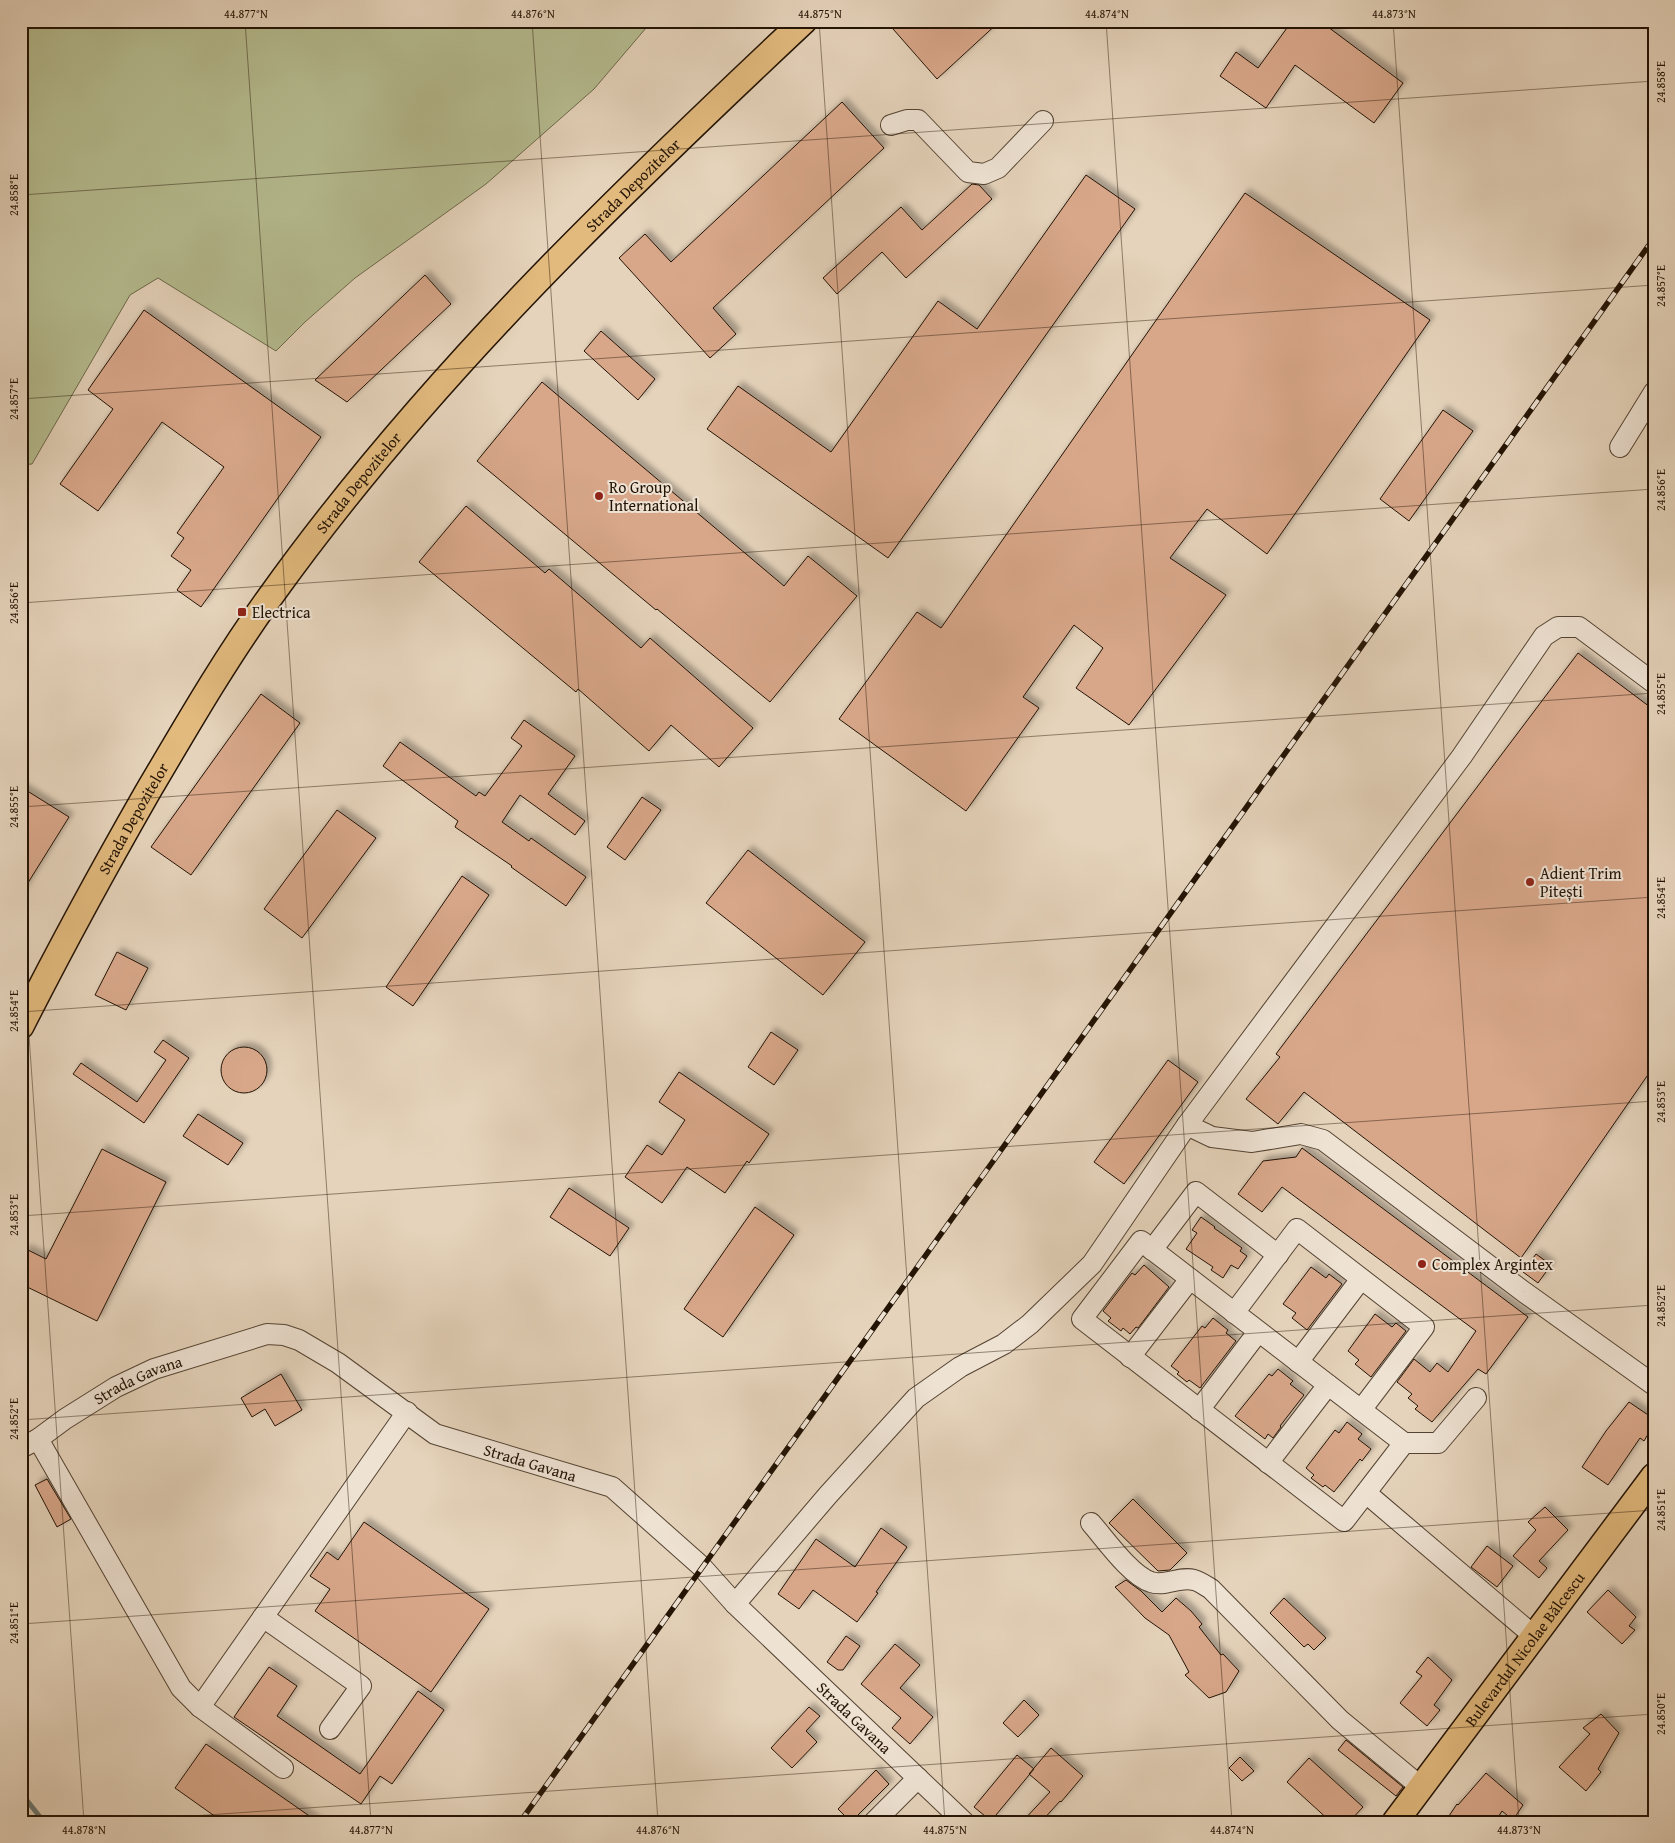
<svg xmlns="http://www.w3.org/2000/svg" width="1675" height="1843" viewBox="0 0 1675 1843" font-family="'Gentium Book Plus',serif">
<defs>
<filter id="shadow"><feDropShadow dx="4.5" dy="-4.5" stdDeviation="2.5" flood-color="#0004"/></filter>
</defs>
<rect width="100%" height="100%" fill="#e5d3bb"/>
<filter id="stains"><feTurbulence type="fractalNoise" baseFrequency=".004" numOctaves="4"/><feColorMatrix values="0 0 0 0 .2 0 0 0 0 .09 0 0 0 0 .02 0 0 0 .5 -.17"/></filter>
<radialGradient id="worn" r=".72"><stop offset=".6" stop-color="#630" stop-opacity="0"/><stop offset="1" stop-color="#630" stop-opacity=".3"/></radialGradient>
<!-- green -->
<path fill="#b5bc90" stroke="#6c684a" d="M21,21H652L594,89L486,184L355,278L305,322L276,351L158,278L130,295L32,464L21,465Z"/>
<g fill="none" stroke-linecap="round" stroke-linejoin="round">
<!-- stream -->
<path stroke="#6a7571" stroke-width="5" d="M21,1793L44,1822"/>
</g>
<!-- building -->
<path fill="#d8a78a" stroke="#231304" filter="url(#shadow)" d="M886,21H1000L937,79Z
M1292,21H1320L1403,83L1374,123L1295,65L1266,108L1220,76L1236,52L1258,68Z
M842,102L884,148L713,308L736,334L710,358L619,258L645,234L671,262Z
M1086,175L1135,209L888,558L707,429L738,386L831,452L938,301L977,329Z
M972,184L979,185L992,199L906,278L882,252L837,294L823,278L901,207L922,230Z
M1245,193L1430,320L1267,554L1207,509L1170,558L1226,595L1129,725L1076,688L1103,648L1074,625L1023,697L1039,708L966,811L839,719L917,612L941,628Z
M425,275L451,304L347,402L315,380Z
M144,310L321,437L201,607L177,590L191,570L171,556L184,538L177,533L224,467L162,422L98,511L60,484L113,409L88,390Z
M601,331L655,379L638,400L584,351Z
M542,382L784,586L808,556L857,596L770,702L657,609L656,610L477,461Z
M1443,410L1473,431L1409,521L1380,499Z
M466,506L545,573L549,569L641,648L650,638L753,728L719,767L671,725L649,751L578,689L576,692L419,562Z
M1578,653L1654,710V1066L1521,1258L1304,1092L1278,1124L1246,1099L1280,1057L1276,1054Z
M261,694L300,723L191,875L151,847Z
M524,720L575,756L548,794L585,821L575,835L520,795L502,822L529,841L531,838L586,877L566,906L511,867L512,866L455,827L458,821L383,766L400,742L476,796L479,792L485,796L522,746L511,738Z
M21,787L69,817L21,894Z
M642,797L661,810L625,860L607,847Z
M337,810L376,838L302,938L264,909Z
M748,850L865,942L823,995L706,903Z
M462,876L489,895L413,1006L386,987Z
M117,952L148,968L126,1010L95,995Z
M771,1032L798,1050L774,1085L748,1067Z
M163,1040L189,1058L144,1123L73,1074L81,1063L137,1102L166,1060L154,1052Z
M221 1070a23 23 0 1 1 46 0a23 23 0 1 1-46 0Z
M1168,1060L1198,1082L1124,1184L1094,1162Z
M679,1072L769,1134L749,1163L747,1161L725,1193L687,1167L662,1203L625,1177L647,1145L662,1155L685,1120L659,1102Z
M198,1114L243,1143L228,1165L183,1136Z
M1302,1148L1528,1317L1486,1374L1478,1369L1432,1422L1415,1409L1418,1406L1408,1398L1412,1394L1397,1382L1414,1359L1430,1372L1437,1363L1448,1372L1476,1331L1282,1187L1262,1212L1238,1194L1263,1161L1296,1157Z
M102,1149L166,1182L97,1321L21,1284V1259L26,1249L46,1259Z
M569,1188L629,1228L610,1256L550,1217Z
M755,1207L794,1235L723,1337L684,1309Z
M1201,1217L1215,1227L1214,1228L1242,1248L1240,1251L1247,1256L1238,1269L1231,1265L1223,1278L1211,1270L1213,1267L1186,1249L1197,1233L1192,1230Z
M1536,1254L1551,1265L1538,1283L1523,1272Z
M1144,1265L1169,1287L1138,1328L1136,1327L1130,1334L1123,1328L1121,1331L1108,1321L1111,1318L1103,1311L1132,1273L1135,1275Z
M1311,1267L1326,1278L1329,1274L1342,1284L1307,1330L1292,1318L1296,1313L1283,1304Z
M1375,1314L1392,1327L1396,1323L1406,1331L1371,1377L1355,1364L1359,1360L1348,1351Z
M1213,1318L1228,1330L1226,1333L1236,1341L1200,1388L1189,1380L1187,1382L1177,1374L1179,1372L1171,1366L1202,1326L1205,1328Z
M1278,1369L1293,1381L1290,1384L1304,1395L1280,1426L1281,1427L1273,1438L1268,1434L1265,1439L1235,1416L1269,1374L1272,1376Z
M281,1374L302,1410L275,1426L265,1409L252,1417L241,1398Z
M1629,1402L1654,1419V1424L1644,1441L1640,1438L1608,1485L1582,1467L1606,1431Z
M1347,1422L1362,1434L1358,1439L1371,1449L1362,1461L1360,1459L1334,1492L1325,1485L1323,1487L1311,1478L1314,1475L1306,1468L1335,1430L1339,1433Z
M47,1479L71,1519L57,1527L35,1485Z
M1133,1499L1187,1553L1170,1570L1158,1571L1109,1523Z
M1545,1507L1568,1530L1539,1561L1547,1568L1539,1578L1513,1556L1536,1530L1528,1522Z
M364,1522L489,1609L431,1692L315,1611L330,1589L310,1576L327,1552L338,1560Z
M881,1528L907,1547L876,1592L878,1593L857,1622L813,1590L799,1609L778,1594L816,1539L855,1567Z
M1487,1546L1513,1566L1497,1587L1471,1567Z
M1126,1580L1141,1591L1162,1612L1176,1598L1191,1611L1202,1624L1199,1627L1221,1655L1223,1654L1239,1671L1226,1692L1209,1698L1185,1675L1189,1672L1169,1635L1145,1618L1115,1587Z
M1608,1590L1636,1617L1629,1626L1635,1630L1622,1644L1587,1612Z
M1284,1598L1326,1638L1314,1650L1308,1644L1304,1647L1270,1613Z
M846,1636L860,1646L843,1670H838L827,1662Z
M895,1644L920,1665L900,1688L933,1717L910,1744L892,1728L901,1718L861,1684Z
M1428,1657L1452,1680L1434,1705L1440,1710L1427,1726L1400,1703L1422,1676L1416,1672Z
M269,1667L297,1686L277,1716L360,1774L418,1691L444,1710L392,1784L380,1776L361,1804L234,1717Z
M1024,1700L1039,1715L1018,1737L1003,1723Z
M809,1707L820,1716L806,1731L817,1742L792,1768L771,1748Z
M1601,1714L1619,1733L1598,1769L1601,1772L1586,1791L1559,1767L1590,1734L1583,1728Z
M1346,1740L1403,1787L1396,1796L1338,1750Z
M206,1744L318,1822H223L175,1788Z
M1051,1748L1083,1776L1061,1802L1060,1801L1041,1822H1022L1050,1792L1029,1774Z
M1017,1755L1034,1769L991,1821L974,1807Z
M1240,1757L1254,1771L1242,1781L1229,1768Z
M1309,1758L1363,1807L1349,1822H1331L1287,1782Z
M876,1770L889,1784L851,1822L838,1809Z
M1486,1773L1523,1805L1513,1820L1502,1811L1495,1822H1445L1457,1804L1458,1805Z"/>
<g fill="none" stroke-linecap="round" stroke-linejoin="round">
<defs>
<g id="minor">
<path d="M891,125L907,120H918L968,172L984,174L998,168L1043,121"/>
<path d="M1620,447L1654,392"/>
<path d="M1187,1125L1212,1137L1252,1142L1301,1134L1323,1140L1524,1292L1654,1385"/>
<path d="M1152,1250L1196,1192L1278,1255"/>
<path d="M1234,1313L1297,1229L1424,1327L1361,1410"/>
<path d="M1130,1357L1190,1279"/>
<path d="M1298,1362L1361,1279"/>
<path d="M1199,1410L1258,1332"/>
<path d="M38,1439L181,1688L200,1707L283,1768"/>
<path d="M1404,1443L1344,1521L1082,1319L1141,1241L1404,1443H1438L1476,1398"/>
<path id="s1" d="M21,1448L38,1439L65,1419L116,1387L154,1369L267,1334L284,1335L299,1340L338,1363L435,1434L612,1487L701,1566L735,1604L964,1822"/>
<path d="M1268,1463L1328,1385"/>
<path d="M1366,1493L1534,1636"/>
<path d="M1091,1523C1105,1539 1131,1576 1151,1582C1165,1587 1179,1576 1194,1580C1199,1581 1206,1586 1211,1589L1340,1720L1421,1787"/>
<path d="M735,1604L828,1495L916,1398L960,1367L1004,1344L1030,1324L1092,1264L1187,1125L1462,756L1544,636L1558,627H1579L1654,683"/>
<path d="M263,1617L361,1686L330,1729"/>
<path d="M200,1707L407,1412"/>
<path d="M874,1822L918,1778"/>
</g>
<g id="major">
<path id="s2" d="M21,1026C61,947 103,870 147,793C186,727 225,659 270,597C423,383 613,200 804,21"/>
<path id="s3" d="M1395,1822L1654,1476"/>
</g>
</defs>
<!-- minor casing -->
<use href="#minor" stroke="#544332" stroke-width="22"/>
<!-- major casing -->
<use href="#major" stroke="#231304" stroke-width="28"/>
<!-- minor -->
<use href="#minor" stroke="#eee2d3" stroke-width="20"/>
<!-- major -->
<use href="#major" stroke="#e2ba7e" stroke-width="25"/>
<defs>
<path id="rail" d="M520,1822L1654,238"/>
</defs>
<!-- rail casing -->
<use href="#rail" stroke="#231304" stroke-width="5.5"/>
<!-- rail -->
<use href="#rail" stroke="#eee2d3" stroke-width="4" stroke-dasharray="11" stroke-linecap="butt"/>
</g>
<!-- ticks -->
<path fill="none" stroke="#231304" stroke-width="1" stroke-opacity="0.45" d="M245,21L371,1822M532,21L658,1822M819,21L945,1822M1106,21L1232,1822M1393,21L1519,1822M21,195L1654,81M21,399L1654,285M21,603L1654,489M21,807L1654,693M21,921L84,1822M21,1012L1654,897M21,1216L1654,1101M21,1420L1654,1305M21,1624L1654,1510M107,1822L1654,1714"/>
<!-- markers -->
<g fill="#8f2418" stroke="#eee2d3" stroke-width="2">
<circle cx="599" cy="496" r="5"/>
<rect x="237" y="607" width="10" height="10" rx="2.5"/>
<circle cx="1530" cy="882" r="5"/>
<circle cx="1422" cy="1264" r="5"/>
</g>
<g text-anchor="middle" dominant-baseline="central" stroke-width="4" stroke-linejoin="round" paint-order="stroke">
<!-- street labels -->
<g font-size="16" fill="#231304" stroke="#eee2d3">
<text stroke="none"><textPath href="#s2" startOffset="1046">Strada Depozitelor</textPath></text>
<text stroke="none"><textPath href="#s2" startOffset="641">Strada Depozitelor</textPath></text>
<text stroke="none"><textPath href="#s2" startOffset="236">Strada Depozitelor</textPath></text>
<text stroke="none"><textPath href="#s1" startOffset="136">Strada Gavana</textPath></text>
<text stroke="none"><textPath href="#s1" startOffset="571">Strada Gavana</textPath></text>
<text stroke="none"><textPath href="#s3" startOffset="216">Bulevardul Nicolae Bălcescu</textPath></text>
<text stroke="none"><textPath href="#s1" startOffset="991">Strada Gavana</textPath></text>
</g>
<!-- poi labels -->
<g font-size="16" fill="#231304" stroke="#eee2d3" text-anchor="start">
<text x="609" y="487">Ro Group<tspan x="609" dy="18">International</tspan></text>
<text x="252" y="612">Electrica</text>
<text x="1540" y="873">Adient Trim<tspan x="1540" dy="18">Pitești</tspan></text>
<text x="1432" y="1264">Complex Argintex</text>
</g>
</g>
<!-- margin -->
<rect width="1675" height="1843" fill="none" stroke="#e5d3bb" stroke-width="55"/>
<rect x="28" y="28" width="1620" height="1788" fill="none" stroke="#231304" stroke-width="2"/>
<g font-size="12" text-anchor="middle" fill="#231304">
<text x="246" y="18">44.877°N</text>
<text x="533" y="18">44.876°N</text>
<text x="820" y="18">44.875°N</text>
<text x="1107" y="18">44.874°N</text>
<text x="1394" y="18">44.873°N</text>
<text transform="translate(1661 82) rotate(-90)" y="4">24.858°E</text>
<text transform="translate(14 195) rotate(-90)" y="4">24.858°E</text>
<text transform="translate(1661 286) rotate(-90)" y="4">24.857°E</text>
<text transform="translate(14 399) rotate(-90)" y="4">24.857°E</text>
<text transform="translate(1661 490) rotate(-90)" y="4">24.856°E</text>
<text transform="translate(14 603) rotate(-90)" y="4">24.856°E</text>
<text transform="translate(1661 694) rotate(-90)" y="4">24.855°E</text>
<text transform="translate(14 807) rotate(-90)" y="4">24.855°E</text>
<text transform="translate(1661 898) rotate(-90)" y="4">24.854°E</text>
<text transform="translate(14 1011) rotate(-90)" y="4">24.854°E</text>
<text transform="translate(1661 1102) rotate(-90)" y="4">24.853°E</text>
<text transform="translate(14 1215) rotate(-90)" y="4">24.853°E</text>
<text transform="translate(1661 1306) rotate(-90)" y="4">24.852°E</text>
<text transform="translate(14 1419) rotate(-90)" y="4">24.852°E</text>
<text transform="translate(1661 1510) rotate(-90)" y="4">24.851°E</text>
<text transform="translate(14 1623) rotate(-90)" y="4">24.851°E</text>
<text transform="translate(1661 1714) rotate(-90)" y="4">24.850°E</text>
<text x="84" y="1834">44.878°N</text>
<text x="371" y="1834">44.877°N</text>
<text x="658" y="1834">44.876°N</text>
<text x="945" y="1834">44.875°N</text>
<text x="1232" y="1834">44.874°N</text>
<text x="1519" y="1834">44.873°N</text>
</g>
<rect width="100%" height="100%" filter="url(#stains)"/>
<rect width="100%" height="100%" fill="url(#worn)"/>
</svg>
